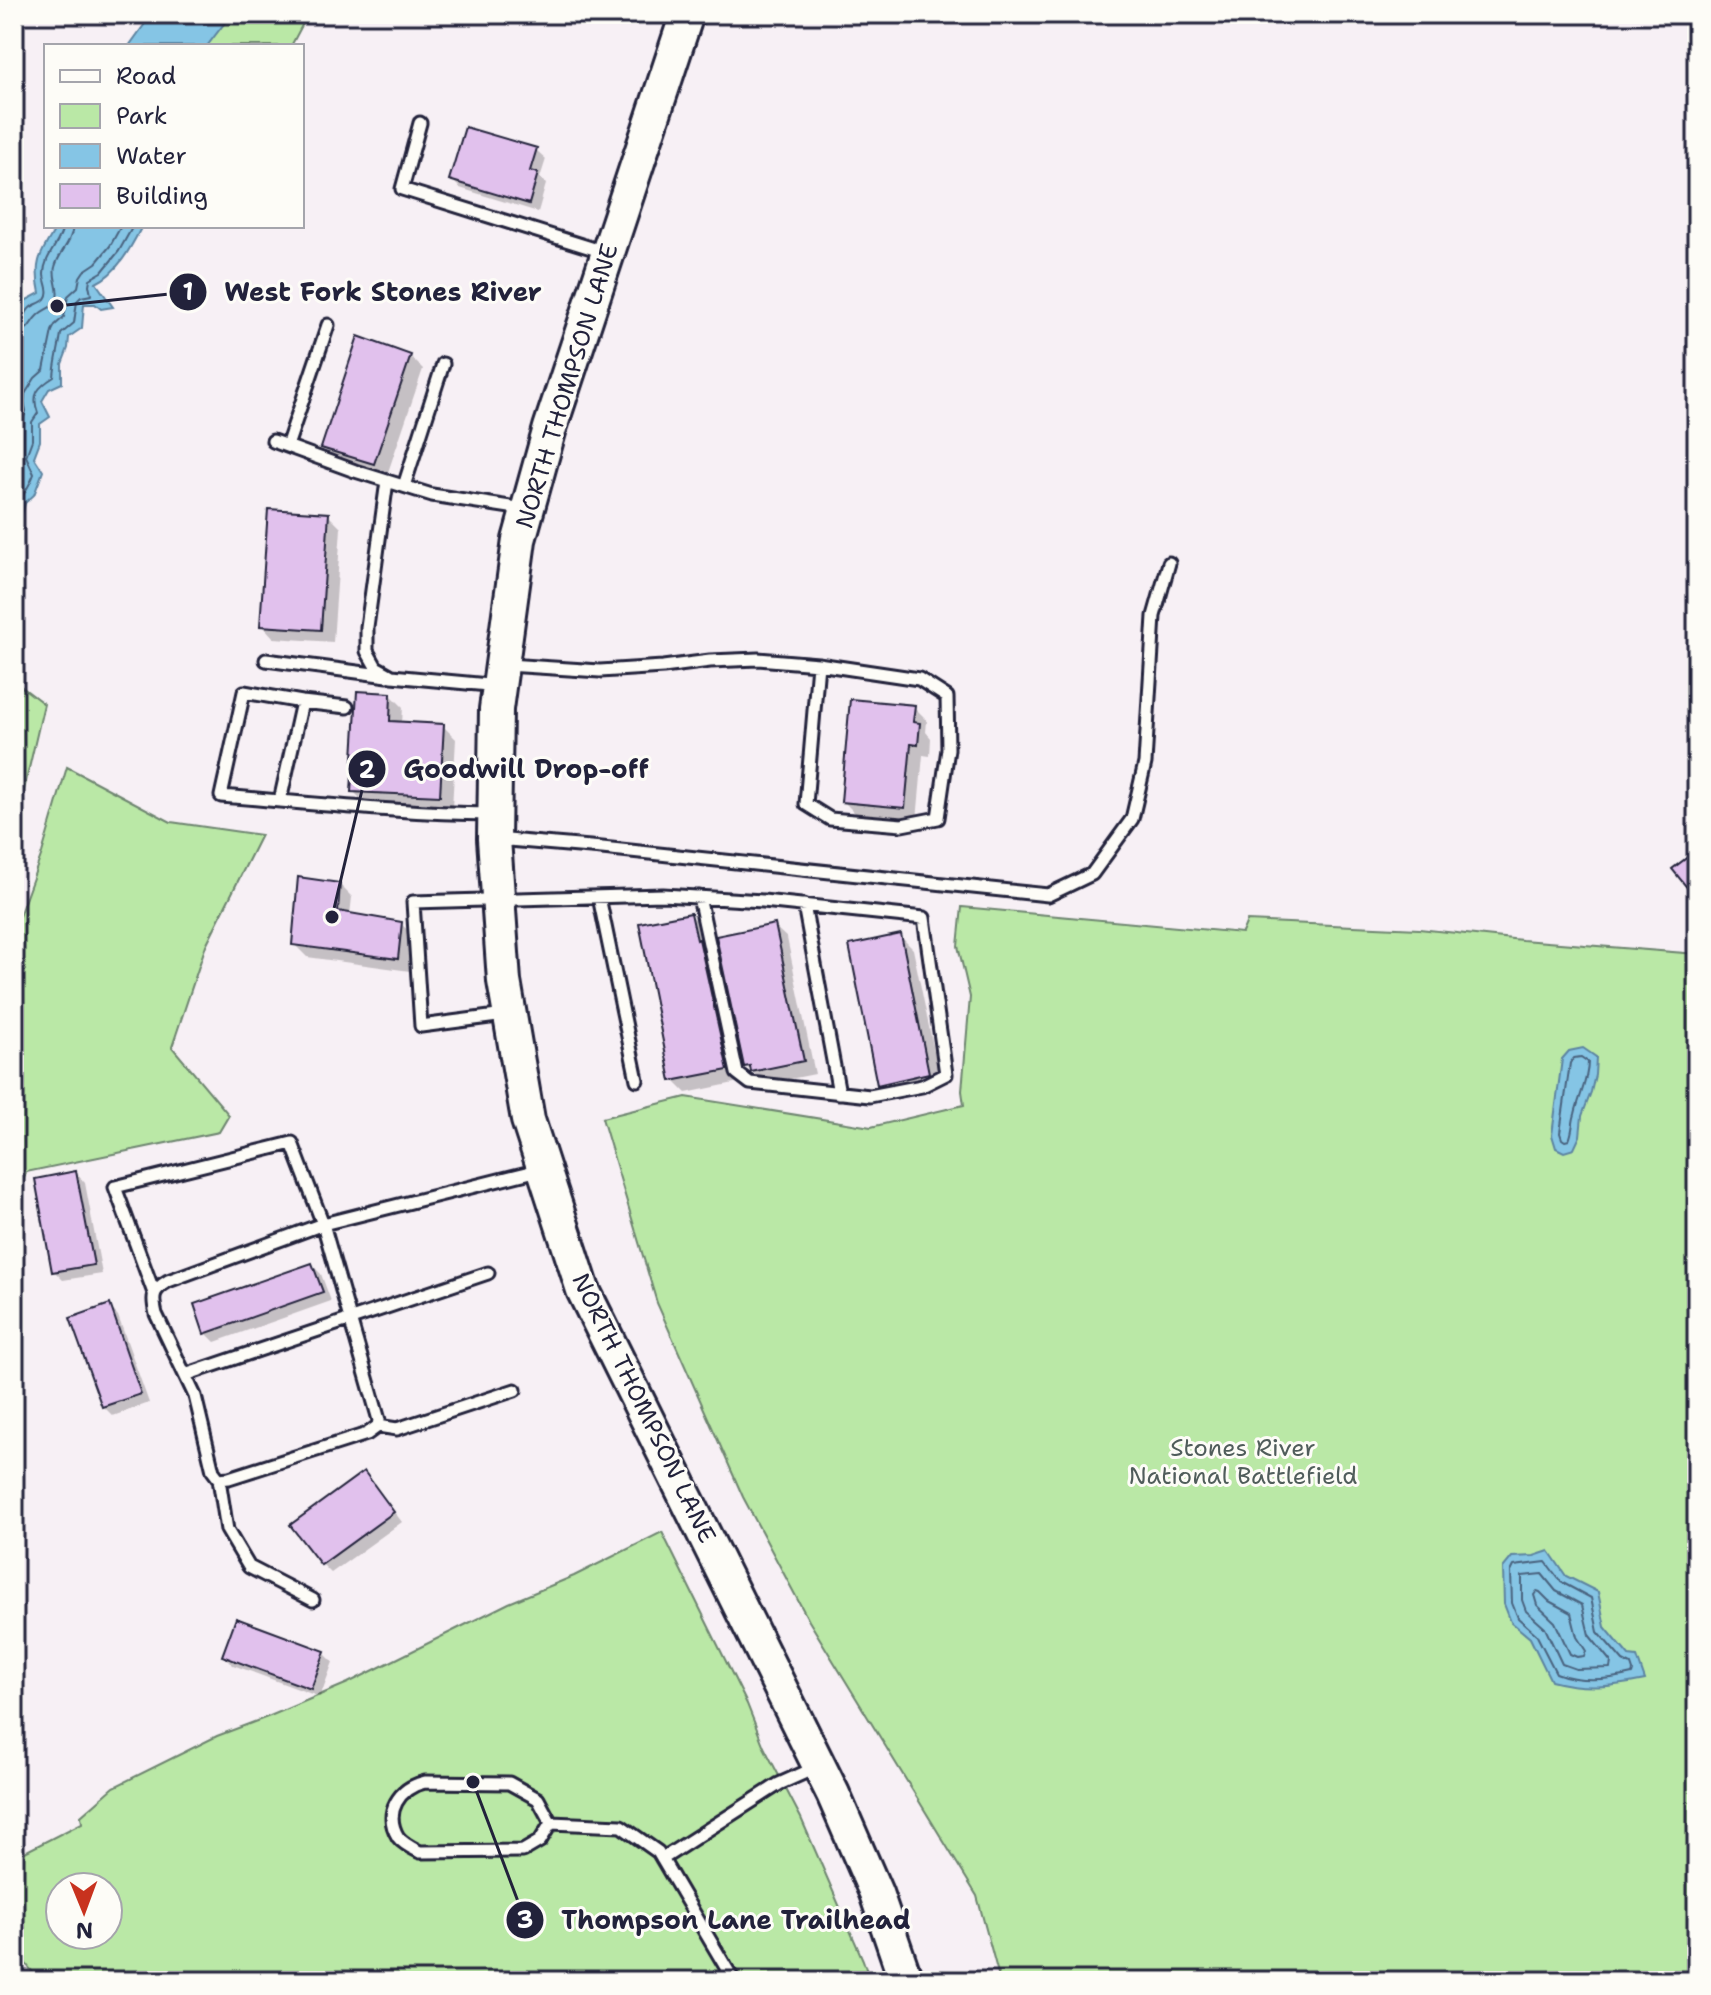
<svg xmlns="http://www.w3.org/2000/svg" width="1711" height="1995" viewBox="0 0 1711 1995" font-family="'Shantell Sans',sans-serif">
<rect width="100%" height="100%" fill="#f7f0f5"/>
<filter id="ink" filterUnits="userSpaceOnUse"><feTurbulence type="fractalNoise" baseFrequency=".0125" numOctaves="2"/><feDisplacementMap in="SourceGraphic" scale="16" xChannelSelector="R" yChannelSelector="G"/><feConvolveMatrix kernelMatrix="1 2 1 2 8 2 1 2 1" color-interpolation-filters="sRGB"/></filter>
<g filter="url(#ink)">
<!-- green -->
<path fill="#bae8a6" stroke="#6e8570" stroke-width="2" fill-rule="evenodd" d="M228,14H308L291,46H206L226,21Z
M14,681L44,704L14,833Z
M67,767L171,822L261,835L206,945L172,1047L229,1115L219,1132L26,1172L14,1211V930L42,853Z
M962,907L1242,933L1247,921L1419,929L1522,940L1697,954V1981H1000L977,1896L809,1621L743,1497L657,1303L602,1118L686,1097L871,1127L964,1105L962,1091L970,997L958,946Z
M662,1532L747,1704L764,1747L801,1818L863,1960L870,1981H40L22,1959L14,1961V1851L19,1855L82,1823L81,1816L114,1787L217,1736L270,1716L348,1683L509,1603L574,1576ZM60,1887H108V1935H60Z"/>
<!-- water -->
<path fill="#85c5e5" stroke="#5d84a1" stroke-width="2" d="M152,14H228L226,21L207,46H129Z
M57,226H142C131,247 118,273 96,283L113,307L101,309L95,304H84L82,328L69,337L68,348L62,364V383L49,389L42,401L50,417L40,424V441L34,457L43,471L34,495L25,503L20,522L21,543L15,559L20,577L14,648V321L23,302L40,293C33,261 41,253 57,226Z
M1583,1048L1596,1057L1595,1075L1591,1092L1582,1116L1580,1136L1574,1149L1564,1152L1556,1148L1552,1135L1562,1059L1569,1051Z
M1549,1551L1566,1576L1598,1592L1605,1627L1629,1656L1637,1657L1645,1680C1611,1687 1585,1690 1551,1681L1530,1638L1511,1622L1504,1604L1503,1568L1512,1557L1534,1556Z"/>
<!-- shadow -->
<path fill="#0003" d="M536,150L546,159L540,178L546,184L538,212L460,188L451,179Z
M410,356L423,369L387,475L336,460L323,448Z
M328,515L341,528L333,642L274,638L262,625Z
M390,694L403,707L402,724L443,726L456,739L452,808L366,804L353,791Z
M914,707L927,720L926,732L931,738L930,756L923,755L917,820L856,814L843,801Z
M339,884L352,897L350,915L401,924L414,936L410,971L307,957L294,944Z
M691,915L703,928L711,954L739,1082L686,1093L673,1080Z
M774,926L787,938L815,1074L765,1084L746,1066Z
M901,937L913,949L941,1085L891,1096L879,1084Z
M76,1173L85,1183L102,1274L63,1280L54,1271Z
M312,1265L321,1274L331,1301L215,1342L206,1333Z
M109,1306L118,1316L149,1403L113,1416L103,1406Z
M372,1483L402,1522L331,1573L322,1564Z
M324,1653L333,1662L320,1697L233,1665L224,1656Z"/>
<g fill="none" stroke-linecap="round" stroke-linejoin="round">
<!-- shore -->
<path stroke="#4a637f" stroke-width="2" d="M14,322L22,320C25,317 26,312 29,309C33,304 41,304 45,299C51,292 44,282 44,274C44,255 61,243 63,226
M14,332C32,331 28,324 38,315C45,308 53,309 57,298C60,288 52,277 55,267C59,252 72,242 73,226
M14,489L19,484L23,475L17,464L16,456L22,438V423L26,411L24,402L25,394L35,378L44,370L52,331L55,325L64,317L68,296L78,287L80,277L84,271L96,263L110,246L121,226
M14,514C19,497 28,491 34,474L26,456L32,440V422L38,413C31,394 38,387 54,377C55,362 59,349 61,334L74,323L77,301L81,297L91,295L89,285L90,279L102,272L119,251L133,226
M1581,1057L1588,1062C1588,1081 1579,1096 1575,1114C1572,1123 1573,1131 1569,1140L1565,1141L1562,1139L1560,1133L1570,1063L1574,1058Z
M1546,1562L1561,1582L1591,1598L1598,1632L1623,1661L1631,1665L1633,1671L1632,1674C1608,1680 1579,1682 1556,1673L1536,1634L1518,1618L1512,1603L1511,1572L1514,1566Z
M1542,1574L1556,1591L1582,1605L1589,1635L1611,1662L1610,1668L1576,1669L1562,1664L1545,1628L1526,1611L1522,1600V1576Z
M1537,1591L1540,1592L1549,1601L1571,1613L1577,1637L1586,1651L1584,1656L1577,1657L1570,1654L1555,1622L1537,1605L1534,1595Z"/>
</g>
<!-- building -->
<path fill="#e1c1ed" stroke="#22223b" stroke-width="2" d="M465,127L537,148L530,171L538,173L529,204L449,180Z
M358,336L411,355L374,464L321,448Z
M268,509L329,513L321,630L260,626Z
M357,691L391,693L390,721L444,724L440,796L351,792Z
M850,699L915,705L913,722L920,723L918,745L911,744L905,808L841,802Z
M1697,850V900L1672,869Z
M298,877L340,883L338,911L402,922L398,959L292,945Z
M691,913L697,940L699,939L728,1070L671,1081L639,923Z
M775,924L804,1061L751,1072L750,1066L744,1067L716,936Z
M901,934L929,1073L877,1085L849,945Z
M76,1171L94,1265L52,1272L35,1179Z
M312,1263L323,1292L204,1334L194,1304Z
M110,1304L141,1394L102,1407L70,1318Z
M364,1471L394,1512L321,1565L290,1525Z
M236,1618L325,1651L311,1689L222,1656Z"/>
<g fill="none" stroke-linecap="round" stroke-linejoin="round">
<defs>
<path id="lane" d="M420,123L402,189L604,252
M273,441L355,471L432,495L523,509
M287,446L328,325
M387,481L367,627V651L376,667L392,676L499,686
M404,486L443,364
M266,660L388,676
M507,665L600,671L663,667L710,661L758,659L818,664L919,679L947,697L948,749L938,818L902,825L830,819L806,804L818,664
M302,702L347,707
M280,801L302,702L244,692L221,796C311,803 400,813 490,814
M495,839L602,848L1048,895L1092,874L1132,819L1145,763L1154,616L1169,563
M599,897L637,1080
M804,905L839,1093
M505,1015L421,1026L413,902L663,895L763,901L924,918L946,1074L922,1086L870,1096L750,1083L737,1073L699,897
M154,1293L115,1187L292,1143L323,1224L379,1420L378,1426L367,1434L229,1478L219,1479L213,1471L195,1396L156,1314C152,1297 152,1290 168,1281L323,1224L543,1169
M185,1375L488,1273
M378,1426L397,1429L515,1390
M219,1479L227,1530L249,1567L313,1600
M425,1782L509,1783L538,1799L551,1823L540,1841L523,1851L420,1852C412,1848 403,1844 398,1837C383,1812 399,1788 425,1782Z
M551,1823L621,1826L658,1852L734,1981
M662,1859L779,1784L815,1768"/>
<path id="secondary" d="M687,14L550,428L519,540L496,709L494,839L504,981L528,1120L583,1290L833,1794L876,1893L906,1981"/>
</defs>
<!-- lane casing -->
<use href="#lane" stroke="#22223b" stroke-width="17"/>
<!-- secondary casing -->
<use href="#secondary" stroke="#22223b" stroke-width="38"/>
<!-- lane -->
<use href="#lane" stroke="#fdfcf7" stroke-width="11"/>
<!-- secondary -->
<use href="#secondary" stroke="#fdfcf7" stroke-width="32"/>
</g>
</g>
<g text-anchor="middle" dominant-baseline="central" stroke-width="6" stroke-linejoin="round" paint-order="stroke">
<!-- street labels -->
<g font-size="24" fill="#22223b" stroke="#fdfcf7">
<text transform="translate(567 386) rotate(-73)">NORTH THOMPSON LANE</text>
<text transform="translate(644 1408) rotate(64)">NORTH THOMPSON LANE</text>
</g>
<!-- park labels -->
<g font-size="24" fill="#505d5b" stroke="#fdfcf7">
<text x="1243" y="1448">Stones River<tspan x="1243" dy="28">National Battlefield</tspan></text>
</g>
</g>
<!-- callouts -->
<path fill="none" stroke="#22223b" stroke-width="3" d="M57 306L188 292M332 917L367 769M473 1782L525 1920"/>
<g fill="#22223b" stroke="#fdfcf7" stroke-width="3">
<circle cx="57" cy="306" r="8"/>
<circle cx="332" cy="917" r="8"/>
<circle cx="473" cy="1782" r="8"/>
<circle cx="188" cy="292" r="20"/>
<circle cx="367" cy="769" r="20"/>
<circle cx="525" cy="1920" r="20"/>
</g>
<g font-size="24" text-anchor="middle" font-weight="bold" fill="#fff">
<text x="188" y="300">1</text>
<text x="367" y="778">2</text>
<text x="525" y="1928">3</text>
</g>
<g font-size="26" text-anchor="middle" font-weight="bold" fill="#22223b" stroke="#fdfcf7" stroke-width="6" stroke-linejoin="round" paint-order="stroke">
<text x="383" y="301">West Fork Stones River</text>
<text x="526" y="778">Goodwill Drop-off</text>
<text x="736" y="1929">Thompson Lane Trailhead</text>
</g>
<!-- margin -->
<rect width="1711" height="1995" fill="none" stroke="#fdfcf7" stroke-width="48"/>
<rect x="24" y="24" width="1663" height="1947" fill="none" stroke="#22223b" stroke-width="3" filter="url(#ink)"/>
<!-- legend -->
<rect x="44" y="44" width="260" height="184" fill="#fdfcf7" stroke="#a5a5ac" stroke-width="2"/>
<rect x="60" y="70" width="40" height="12" fill="#fdfcf7" stroke="#a5a5ac" stroke-width="2"/>
<text x="116" y="84" font-size="24" fill="#22223b">Road</text>
<rect x="60" y="104" width="40" height="24" fill="#bae8a6" stroke="#a5a5ac" stroke-width="2"/>
<text x="116" y="124" font-size="24" fill="#22223b">Park</text>
<rect x="60" y="144" width="40" height="24" fill="#85c5e5" stroke="#a5a5ac" stroke-width="2"/>
<text x="116" y="164" font-size="24" fill="#22223b">Water</text>
<rect x="60" y="184" width="40" height="24" fill="#e1c1ed" stroke="#a5a5ac" stroke-width="2"/>
<text x="116" y="204" font-size="24" fill="#22223b">Building</text>
<!-- north arrow -->
<g transform="translate(84 1911) rotate(179)"><circle r="38" fill="#fdfcf7" stroke="#a5a5ac" stroke-width="2"/>
<path d="M0-6L14 30L0 20L-14 30Z" fill="#c8321e"/>
<text y="-12" font-size="22" font-weight="bold" text-anchor="middle" fill="#22223b">N</text>
</g>
</svg>
